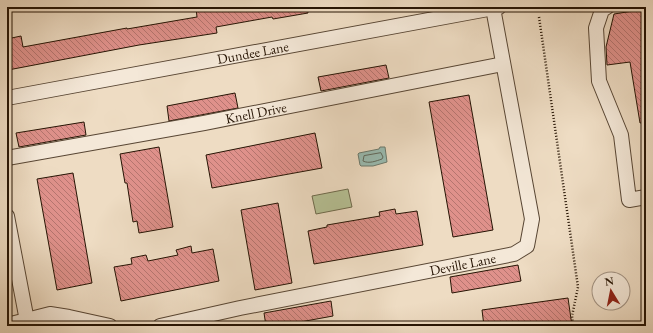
<svg xmlns="http://www.w3.org/2000/svg" width="653" height="333" viewBox="0 0 653 333" font-family="'EB Garamond',serif">
<defs>
<pattern id="building-back-hatch" width="6" height="6" patternUnits="userSpaceOnUse"><rect width="6" height="6" fill="#df918b"/><path d="M-1 5l2 2M0 0l6 6M5-1l2 2" fill="none" stroke="#b5756f"/></pattern>
</defs>
<rect width="100%" height="100%" fill="#eedcc3"/>
<filter id="stains"><feTurbulence type="fractalNoise" baseFrequency=".005" numOctaves="4"/><feColorMatrix values="0 0 0 0 .2 0 0 0 0 .09 0 0 0 0 .02 0 0 0 .5 -.17"/></filter>
<radialGradient id="worn" r=".72"><stop offset=".6" stop-color="#630" stop-opacity="0"/><stop offset="1" stop-color="#630" stop-opacity=".3"/></radialGradient>
<!-- grass -->
<path fill="#b6c195" stroke="#6e6a4c" d="M348,189L352,207L316,214L312,196Z"/>
<!-- water -->
<path fill="#99bcb2" stroke="#6b796c" d="M380,147H385L387,162L373,166H361L360,165L358,154L359,153L379,149Z"/>
<g fill="none" stroke-linecap="round" stroke-linejoin="round">
<!-- shore -->
<path stroke="#60685b" stroke-width="1" d="M381,153L383,157L382,159C376,161 369,164 363,161L364,156Z"/>
</g>
<!-- building -->
<path fill="url(#building-back-hatch)" stroke="#261404" d="M202,7H213V11L233,7H307L308,13L273,19L272,17L216,27L217,33L139,45L8,70L7,39L21,36L23,47L127,28V29L197,17L196,8Z
M646,9V122L640,123L630,62L607,65L606,47L614,14Z
M386,65L389,78L321,91L318,77Z
M235,93L238,108L169,121L167,106Z
M469,95L493,230L453,237L429,102Z
M84,122L86,135L19,147L16,133Z
M315,133L322,168L212,188L206,155Z
M159,147L173,227L139,233L137,221L133,222L127,183H125L120,154Z
M73,173L92,283L57,290L37,179Z
M278,203L292,283L255,290L241,210Z
M395,209L396,214L417,211L423,245L314,264L308,231L327,227V225L380,216L379,212Z
M191,246L192,253L213,249L219,281L121,301L114,267L132,264L131,258L146,255L148,261L178,255L176,250Z
M518,265L521,281L452,293L450,277Z
M568,298L572,326H484L482,310Z
M331,301L333,316L278,326H266L264,313Z"/>
<g fill="none" stroke-linecap="round" stroke-linejoin="round">
<defs>
<g id="minor">
<path d="M607,7L602,10L596,28L599,81L621,135L629,200L646,197"/>
<path id="s1" d="M7,98L499,7"/>
<path id="s2" d="M7,158L204,123L503,64"/>
<path d="M7,216L28,326"/>
<path d="M7,325L50,314L69,317L110,326"/>
<path id="s3" d="M160,326L240,308L514,254L527,246L532,219L493,8"/>
</g>
</defs>
<!-- minor casing -->
<use href="#minor" stroke="#584634" stroke-width="16"/>
<!-- path -->
<path stroke="#261404" stroke-width="2.5" stroke-dasharray="1 2" stroke-linecap="butt" d="M539,17L578,287L572,316L573,326"/>
<!-- minor -->
<use href="#minor" stroke="#f4e8d8" stroke-width="14"/>
</g>
<g text-anchor="middle" dominant-baseline="central" stroke-width="3" stroke-linejoin="round" paint-order="stroke">
<!-- street labels -->
<g font-size="14" fill="#261404" stroke="#f4e8d8">
<text stroke="none"><textPath href="#s1" startOffset="250">Dundee Lane</textPath></text>
<text stroke="none"><textPath href="#s2" startOffset="253">Knell Drive</textPath></text>
<text stroke="none"><textPath href="#s3" startOffset="309">Deville Lane</textPath></text>
</g>
</g>
<!-- margin -->
<rect width="653" height="333" fill="none" stroke="#eedcc3" stroke-width="24"/>
<rect x="8" y="8" width="637" height="317" fill="none" stroke="#261404" stroke-width="2"/>
<rect x="12" y="12" width="629" height="309" fill="none" stroke="#261404"/>
<!-- north arrow -->
<g transform="translate(611 291) rotate(350)"><circle r="19" fill="#f4e8d8" stroke="#a29383"/>
<path d="M0-3L7 15L0 10L-7 15Z" fill="#8f2418"/>
<text y="-6" font-size="11" font-weight="bold" text-anchor="middle" fill="#261404">N</text>
</g>
<rect width="100%" height="100%" filter="url(#stains)"/>
<rect width="100%" height="100%" fill="url(#worn)"/>
</svg>
